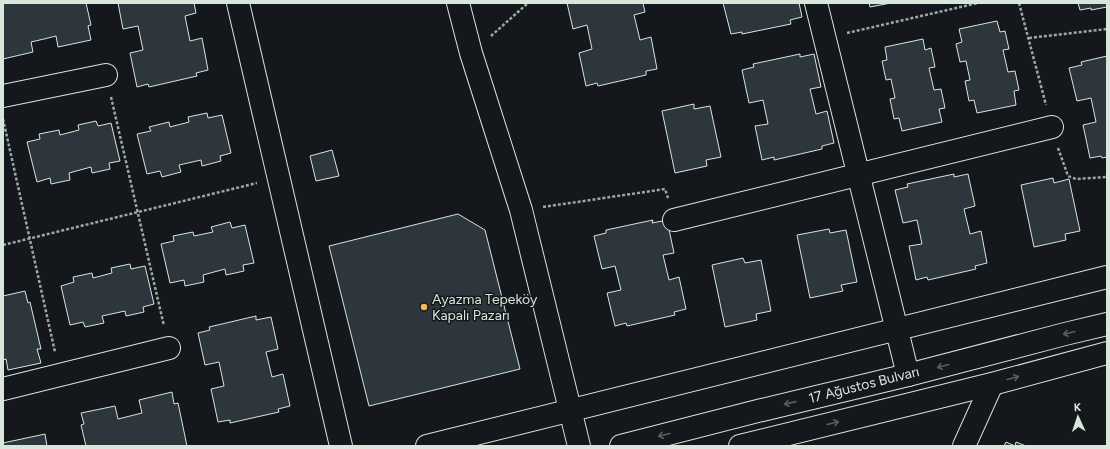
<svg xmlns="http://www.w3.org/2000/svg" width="1110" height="449" viewBox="0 0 1110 449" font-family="Figtree,sans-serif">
<rect width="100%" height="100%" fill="#14181c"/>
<!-- building -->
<path fill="#2c363c" stroke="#d8e6dc" d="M3,3H86L91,25L88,26L91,40L58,47L56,36L44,39L31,42L33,52L3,59Z
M118,3H194L196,13L185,16L190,41L202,38L208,70L196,73L197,76L149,87L148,84L137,87L130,53L143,50L138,26L123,29Z
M567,3H643L645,12L634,15L640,40L651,37L657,69L646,71V75L598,86L597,83L586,86L579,53L592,49L587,25L573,29Z
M723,3H799L802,17L790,20L791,24L742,34V32L731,34Z
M869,3H891L870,7Z
M1078,3H1107V7L1091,10V8L1080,10Z
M997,21L1000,32L1005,31L1009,49L1003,50L1008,72L1015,71L1019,90L1014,91L1016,105L977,113L974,100L969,101L965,81L970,80L966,61L960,62L956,44L962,42L959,29Z
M923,39L925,50L931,48L935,67L929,68L934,90L941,89L945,108L939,109L942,122L902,131L899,118L894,119L890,99L895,98L891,79L886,80L882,61L887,60L885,47Z
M800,54V57L814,54L821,87L810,89L816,114L827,111L834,143L822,146V149L774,160V157L762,160L755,126L768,124L763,100L749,103L742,70L754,67L753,64Z
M1107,56V157L1102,158L1101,156L1090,158L1083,125L1096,122L1091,98L1077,101L1069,68L1082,65L1081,62Z
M694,104V109L710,106L721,157L706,160L707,166L675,173L662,111Z
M207,113L208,118L222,115L231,153L220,156L221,161L202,166L201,160L179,165L181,172L162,177L160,171L147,174L137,134L151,131L149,127L169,122L170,127L189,122L188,117Z
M96,121L98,126L111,123L120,161L109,163L110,169L92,173L91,167L69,173L70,180L51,184L50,178L37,182L27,142L40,139L39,134L59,130L60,135L79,130L78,125Z
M332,150L339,176L316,181L310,156Z
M954,174V177L968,174L975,206L964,209L970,234L981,231L987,263L975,266L976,269L928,280L927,277L916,280L909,246L922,244L917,220L903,223L895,190L908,187L907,184Z
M1053,178L1054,183L1069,179L1080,231L1065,234L1066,240L1034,247L1021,185Z
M458,214L485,230L520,369L369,406L329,246Z
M653,220L652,223L667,220L674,253L663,255L669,280L679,277L686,309L674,312L675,315L627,326L626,323L615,326L607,293L621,290L615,266L602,269L594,236L606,233V230Z
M230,222L232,228L245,225L254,263L243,265L244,271L226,275L225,269L203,275L204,282L185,286L184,280L170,283L161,244L174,241L173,236L193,232L194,236L213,232L211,227Z
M829,229L830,233L846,230L857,282L841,285L843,291L810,298L797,235Z
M743,258L745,263L761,260L771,311L756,314L757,320L725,327L712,265Z
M130,264L131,269L145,266L154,304L143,307L144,312L126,316L125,311L102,316L104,323L85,327L83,322L70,325L61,286L74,282L73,277L92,273L93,278L112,273L111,268Z
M25,291L28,303L30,302L41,349H37L41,363L8,370L6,359L3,360V296Z
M256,316V320L271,317L278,349L266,352L272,377L283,374L290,406L278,409L279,412L230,423V420L218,422L211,389L224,386L219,362L205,365L198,333L210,330L209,327Z
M172,392L174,404L178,403L187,446H86L81,425L84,424L81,413L115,406L118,419L142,413L139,400Z
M45,434L47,446H3V443Z
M1006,442L1015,446L1016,442L1026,446H1004Z"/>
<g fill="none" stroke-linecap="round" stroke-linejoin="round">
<defs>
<path id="street" d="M238,3L341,446
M458,3L471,53L521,210L579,446
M816,3L908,375
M3,96L106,75
M674,220L1052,127
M3,389L169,348
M427,446L1107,277
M964,446L992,384"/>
<path id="secondary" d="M621,446L762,410L908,375L1065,334L1107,324
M740,446L992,384L1107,353"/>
</defs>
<!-- street casing -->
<use href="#street" stroke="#d8e6dc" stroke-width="24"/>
<!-- secondary casing -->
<use href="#secondary" stroke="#d8e6dc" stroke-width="24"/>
<!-- path -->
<path stroke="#9da8a2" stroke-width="2.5" stroke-dasharray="3 2" stroke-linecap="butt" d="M1019,3L1046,105
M847,33L978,3
M491,36L528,3
M1029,38L1107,29
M111,97L164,326
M3,119L55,352
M1058,148L1068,176L1076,179L1107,177
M543,207L665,189L668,198
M3,245L257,183"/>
<!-- street -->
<use href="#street" stroke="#14181c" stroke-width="22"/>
<!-- secondary -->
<use href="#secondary" stroke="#14181c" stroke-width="22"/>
</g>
<!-- one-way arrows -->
<defs><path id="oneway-shaft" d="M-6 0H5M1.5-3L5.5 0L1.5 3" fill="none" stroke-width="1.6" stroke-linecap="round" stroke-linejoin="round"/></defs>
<g stroke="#59605f">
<use href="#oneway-shaft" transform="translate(1069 333) rotate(166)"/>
<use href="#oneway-shaft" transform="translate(943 366) rotate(165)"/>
<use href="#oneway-shaft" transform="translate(1013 378) rotate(-15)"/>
<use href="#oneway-shaft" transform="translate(790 403) rotate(167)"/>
<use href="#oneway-shaft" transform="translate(833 423) rotate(-14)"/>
<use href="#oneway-shaft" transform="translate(664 435) rotate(166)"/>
</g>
<!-- markers -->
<circle fill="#ffb74d" stroke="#14181c" stroke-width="1.5" cx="424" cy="307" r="4"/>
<g text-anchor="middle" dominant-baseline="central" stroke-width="3" stroke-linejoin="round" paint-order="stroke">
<!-- poi labels -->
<g font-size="14" fill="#d8e6dc" stroke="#14181c" text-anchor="start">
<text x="432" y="299">Ayazma Tepeköy<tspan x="432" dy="16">Kapalı Pazarı</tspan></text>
</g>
<!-- street labels -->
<g font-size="14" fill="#d8e6dc" stroke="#14181c">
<text transform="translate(864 385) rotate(-14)">17 Ağustos Bulvarı</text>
</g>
</g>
<!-- border -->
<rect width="1110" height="449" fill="none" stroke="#d8e6dc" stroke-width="8"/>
<!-- north arrow -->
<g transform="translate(1078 417) rotate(357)" stroke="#14181c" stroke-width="3" paint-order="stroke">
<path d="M0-3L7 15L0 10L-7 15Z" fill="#d8e6dc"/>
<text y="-6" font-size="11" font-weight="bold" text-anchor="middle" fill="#d8e6dc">K</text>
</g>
</svg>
